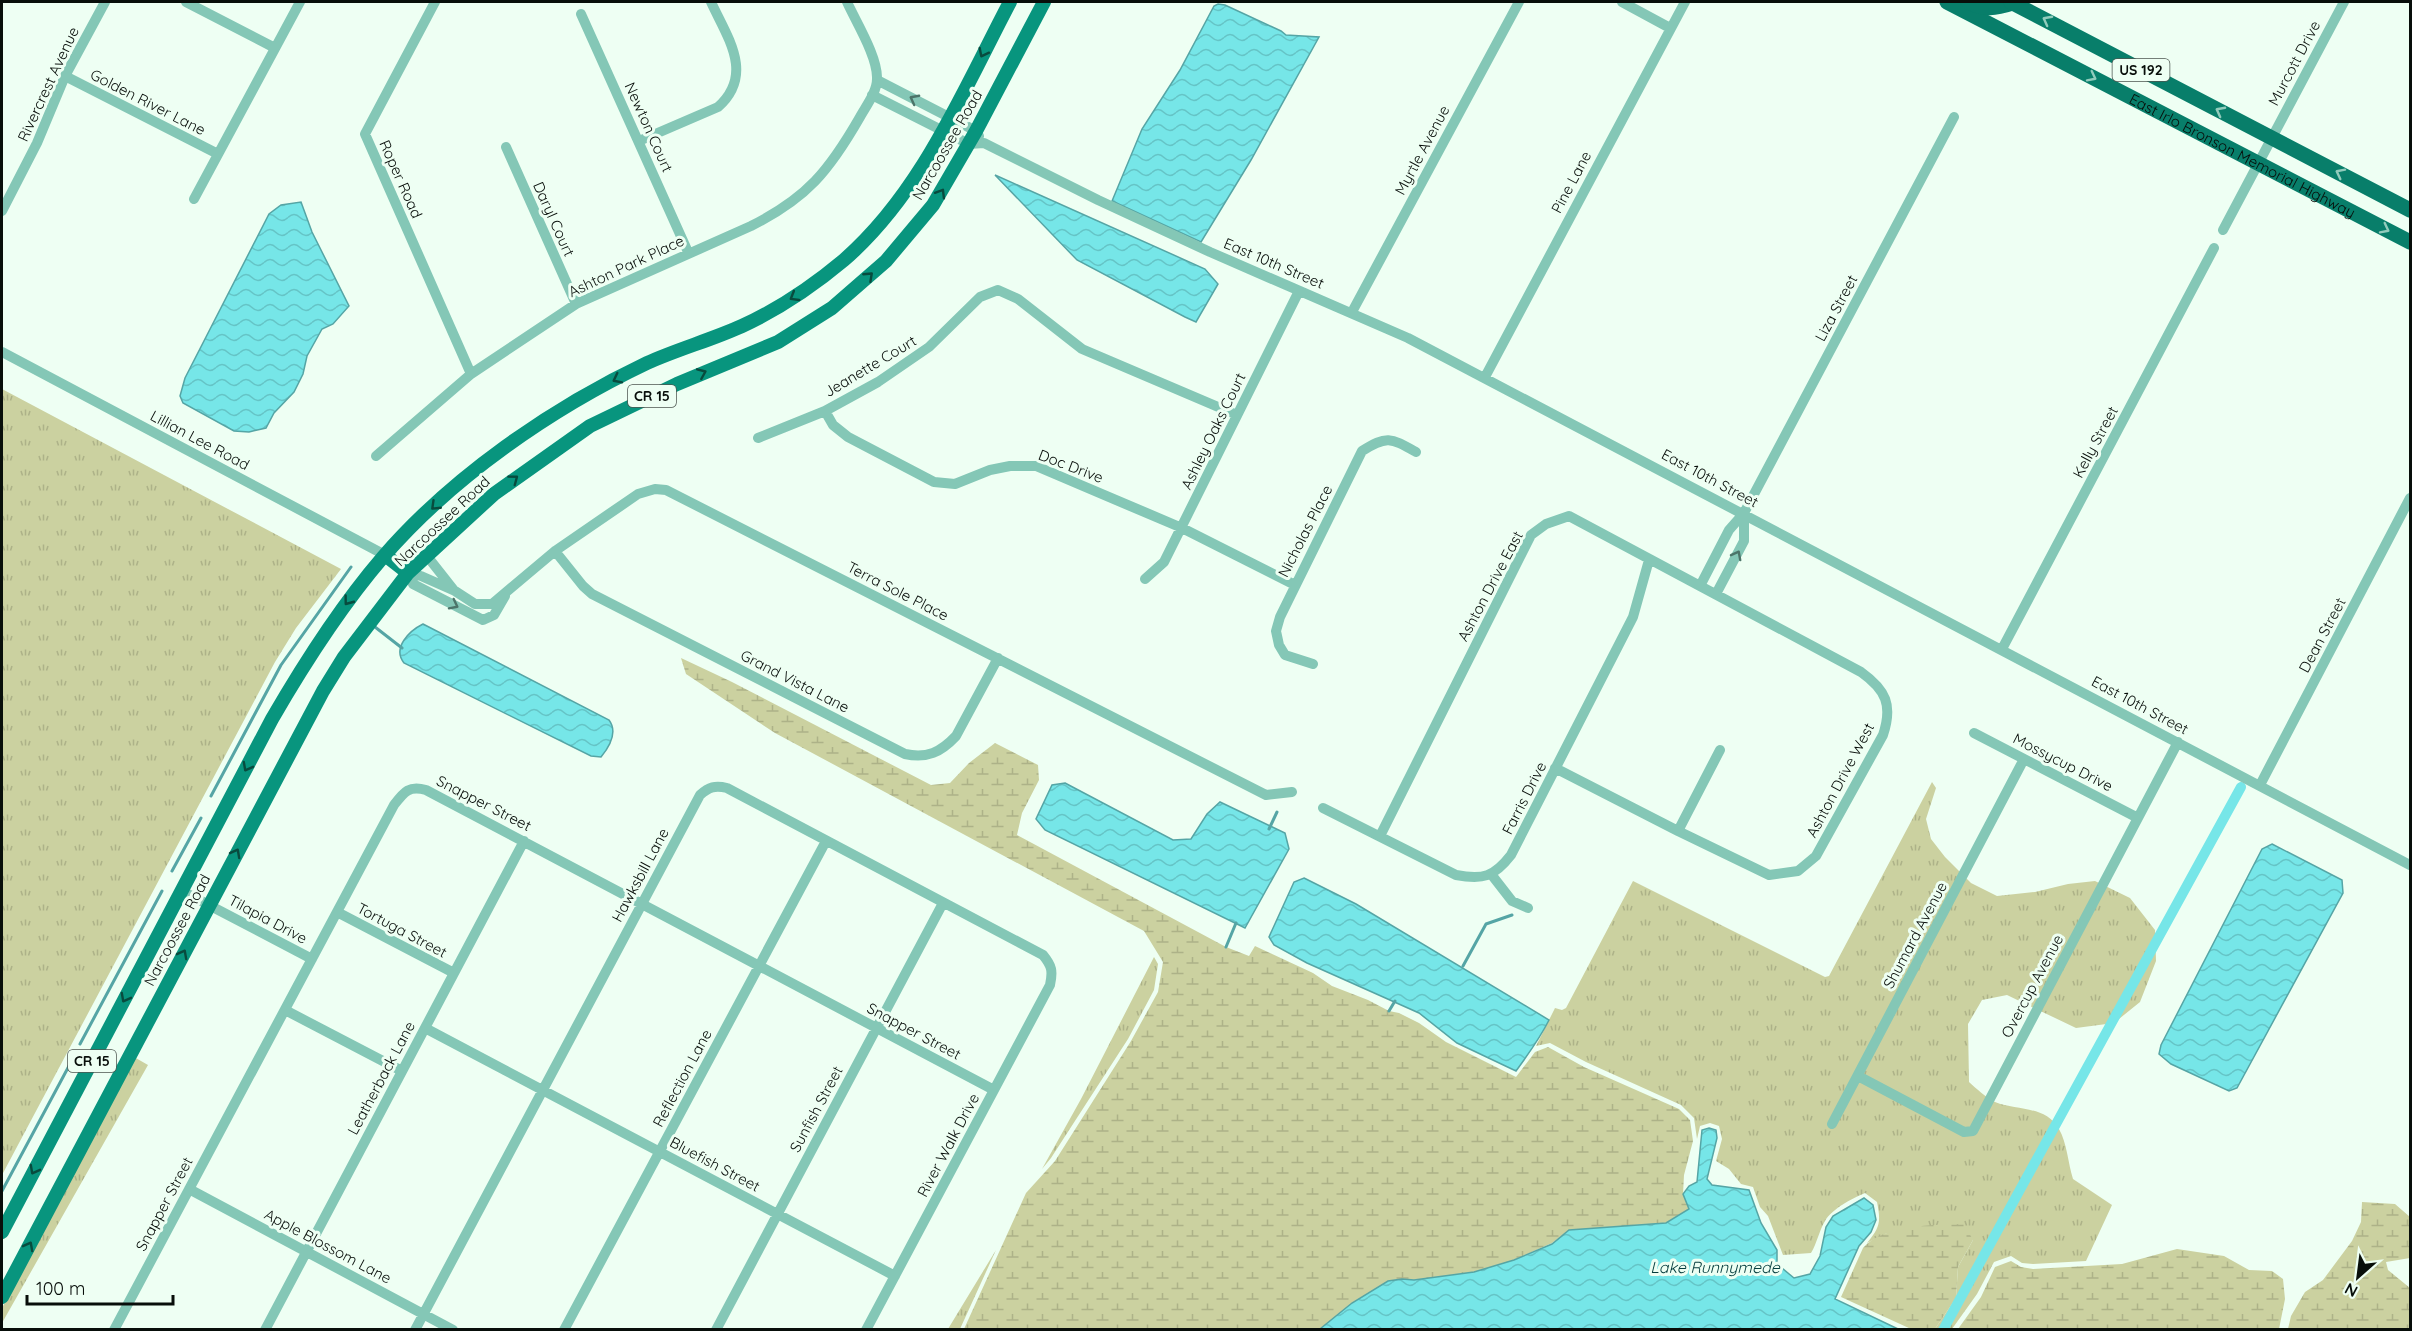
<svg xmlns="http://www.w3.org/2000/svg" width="2412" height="1331" viewBox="0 0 2412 1331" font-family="Quicksand,sans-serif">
<defs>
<pattern id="grass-tufts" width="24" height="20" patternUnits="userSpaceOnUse" patternTransform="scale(1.5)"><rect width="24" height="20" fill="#cbd1a0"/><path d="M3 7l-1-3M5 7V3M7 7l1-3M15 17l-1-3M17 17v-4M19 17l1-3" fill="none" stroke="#adb288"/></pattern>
<pattern id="wetland-marsh" width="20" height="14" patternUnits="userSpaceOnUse" patternTransform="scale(1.5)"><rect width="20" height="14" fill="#cbd1a0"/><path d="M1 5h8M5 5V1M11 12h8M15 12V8" fill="none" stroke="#adb288"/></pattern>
<pattern id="water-waves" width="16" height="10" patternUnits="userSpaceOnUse" patternTransform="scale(1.5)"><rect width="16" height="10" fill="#76e6e8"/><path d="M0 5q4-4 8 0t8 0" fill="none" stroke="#65c4c6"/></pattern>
</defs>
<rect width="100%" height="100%" fill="#eefff3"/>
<!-- grass -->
<path fill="url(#grass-tufts)" d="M2,389L341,569L296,628L275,662L2,1175Z
M1932,782L1936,788L1926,819L1931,839L1945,857L1971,883L1997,896L2035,892L2068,884L2095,881L2130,898L2155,930L2156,961L2140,1002L2114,1023L2076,1028L2007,995L1982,1000L1968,1024L1969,1082C1977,1089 1985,1097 1995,1102C2017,1111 2045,1105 2059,1129C2067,1143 2068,1163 2073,1179L2112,1205L2086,1261L2033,1264L2022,1263L2011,1256L1994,1262L1977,1294L1952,1329H1935L1956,1298L1958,1267L1973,1240L1887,1233L1867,1243C1880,1227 1881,1222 1877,1202L1865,1193C1851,1199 1832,1209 1825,1221C1819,1231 1817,1243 1811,1253L1783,1255L1768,1216L1760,1207L1753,1187L1741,1184L1729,1169L1716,1161L1722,1139L1719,1126L1710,1123L1700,1126L1697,1139L1694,1118L1681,1105L1586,1062L1550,1043L1536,1046L1555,1008L1562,1010L1566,1008L1633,881L1825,977L1829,976Z
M1154,957L1158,964L1154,990L1128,1039L1051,1158L1042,1169L1081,1099Z
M134,1057L148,1065L2,1323V1308Z
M996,1250L960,1329H948Z"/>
<!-- wetland -->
<path fill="url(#wetland-marsh)" d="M681,658L732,682L931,785L950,783L969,763L995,743L1038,765L1039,780L1022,813L1017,835L1226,947L1249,956L1255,946L1313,973L1332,986L1368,1000L1389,1011L1399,1013L1419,1023L1446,1042L1516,1077L1535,1052L1548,1047L1584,1067L1679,1109L1690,1120L1693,1141L1684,1175L1683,1194L1689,1209L1666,1223L1569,1230L1552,1243L1514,1260L1474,1272L1414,1280L1402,1279L1340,1314L1320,1329H964L1026,1193L1055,1161L1131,1041L1158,992L1163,962L1144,931L775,733L686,674Z
M2362,1202L2395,1204L2410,1217V1258L2386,1262L2388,1270L2410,1288V1329H2288L2291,1316L2305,1292L2323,1280L2352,1241L2361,1222Z
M1964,1224L1973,1240L1958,1267L1956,1298L1935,1329H1911L1841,1297L1863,1248C1884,1224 1934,1225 1964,1224Z
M2177,1249L2224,1256L2249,1270L2272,1271L2283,1279L2285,1299L2279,1329H1958L1981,1297L1995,1267L2011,1261L2021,1267L2033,1269L2122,1264Z"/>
<!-- water -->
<path fill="url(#water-waves)" stroke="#55a5a5" stroke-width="1.5" d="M1218,4L1225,5L1281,31L1286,35L1319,37L1251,160L1201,242L1112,201L1142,129L1180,70L1214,6Z
M995,175L1205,269L1218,284L1196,322L1185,317L1077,260Z
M301,202L312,232L349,306L333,324L322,329L307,356L303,374L294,392L274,413L266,428L249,432L234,431L183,403L180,396L185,378L269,214L281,205Z
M423,624L609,720C618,732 610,746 601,757L591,756L404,663C392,648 409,631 423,624Z
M1065,783L1173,840L1191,839L1207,814L1220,802L1285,833L1289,849L1245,928L1045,830L1036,819L1052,785Z
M2272,844L2342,880L2343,893L2237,1088L2229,1091L2171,1064L2159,1054L2161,1045L2262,849Z
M1304,878L1356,904L1549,1020C1539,1040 1529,1053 1516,1071L1457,1043L1419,1013L1307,963L1274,945L1269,937L1294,882Z
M1709,1128L1716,1130L1717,1138L1707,1179L1712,1185L1749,1190L1761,1223L1777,1250V1264L1794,1278L1810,1274L1820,1256L1826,1227L1833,1216L1864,1198L1873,1205L1876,1220L1871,1232L1859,1246L1835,1299L1898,1329H1320L1352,1303L1388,1281L1402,1279L1414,1280L1474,1272L1514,1260L1552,1244L1569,1230L1666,1223L1689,1209L1683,1194L1689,1186L1697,1182L1702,1130Z"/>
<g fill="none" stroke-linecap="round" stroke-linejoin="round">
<!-- stream -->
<path stroke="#55a5a5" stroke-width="3" d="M375,627L402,648
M211,796L281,665L351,567
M1269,829L1277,812
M172,871L201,818
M1226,947L1236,923
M1463,966L1486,924L1512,915
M1389,1011L1395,1001
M80,1044L162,891
M2,1191L70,1064"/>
<!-- canal -->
<path stroke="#76e6e8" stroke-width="10" d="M1943,1330L2241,787"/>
<!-- minor -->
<path stroke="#84c7b6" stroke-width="10" d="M186,2L275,48
M435,2L365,134L471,374
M1622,2L1670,28
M581,14L688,252
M65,76L218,154
M877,80L976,131L979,136
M872,95L969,144L984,143L1098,200L1210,252L1408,338L2410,865
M639,141L718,107C755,74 727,37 711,2
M506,147L576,304
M194,199L300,2
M2,211L37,143L65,76L105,2
M2223,230L2344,2
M1352,312L1519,2
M2,352L385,555
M1485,377L1685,2
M825,411L833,425L848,437L934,482L955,484L990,470L1010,466H1036L1182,528L1295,585
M758,438L825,411L878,382L929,347L980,297L998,290L1018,299L1082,349L1237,415
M376,456L471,374L576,304L751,226C807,198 829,171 860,117C866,106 877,92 877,79C878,57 856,22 847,2
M555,551L583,586L592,594L905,754C927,759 941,752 956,736L998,658
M427,556L453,589
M408,573L421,576L455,591L475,604H492L555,551L638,494L655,489L666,490L1266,795L1292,792
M408,573L413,584L483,620L494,615L505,596
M1145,579L1164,562L1299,291
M1700,586L1729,530L1744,513L1954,117
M1716,594L1744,541V513
M2002,649L2214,248
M1313,664L1285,655L1279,645L1276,631L1280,617L1362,451C1387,435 1391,438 1416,452
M1974,733L2138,818
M2260,785L2410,498
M1323,808L1456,875C1483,880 1494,877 1511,855L1633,617L1649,560
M1678,831L1720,750
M1380,836L1531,535L1546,524L1569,516L1861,672C1886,690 1893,705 1883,735L1816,856L1798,871L1769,875L1678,831L1555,768
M1491,874L1512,901L1528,908
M182,891L312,959
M337,912L454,973
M285,1010L402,1071
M425,1028L895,1276
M1858,1076L1964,1132L1973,1131L2178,742
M1832,1124L2024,759
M189,1189L453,1330
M114,1330L394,805C404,792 409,785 426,790L994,1090
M265,1330L524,841
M415,1330L700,795C709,787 715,785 727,788L1043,955C1052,966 1053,971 1050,985L866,1330
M564,1330L826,841
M716,1330L943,903"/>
<!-- major -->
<path stroke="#08957e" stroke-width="14" d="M385,555L408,573
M2,1232L272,719C305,662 340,607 383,557C452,477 552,408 647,363C678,349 711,340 742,326C779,309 813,286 844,260C922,192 963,91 1010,2
M2,1297L323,691L344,657L408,573L494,494L590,426L677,384L778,342L832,308L886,261L933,205L976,131L1044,2"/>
<!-- highway -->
<g stroke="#087e6a" stroke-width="15">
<path id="s1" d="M1947,2L2410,242"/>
<path d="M1968,2C1985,10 1995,9 2013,3"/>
<path d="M2011,2L2410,210"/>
</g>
</g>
<!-- one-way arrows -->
<defs><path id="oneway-chevron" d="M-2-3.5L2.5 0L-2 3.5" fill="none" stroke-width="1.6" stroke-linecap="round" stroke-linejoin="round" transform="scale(1.5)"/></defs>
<g stroke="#92cbbc">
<use href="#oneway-chevron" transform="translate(2047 20) rotate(-152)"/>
<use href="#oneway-chevron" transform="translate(2092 77) rotate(27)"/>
<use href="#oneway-chevron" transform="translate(2220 111) rotate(-152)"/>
<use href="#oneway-chevron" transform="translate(2340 173) rotate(-153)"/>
<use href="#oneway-chevron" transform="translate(2385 229) rotate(27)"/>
</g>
<g stroke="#084b3e">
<use href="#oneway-chevron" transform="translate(983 53) rotate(117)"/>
<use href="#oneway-chevron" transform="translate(941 193) rotate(-59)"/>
<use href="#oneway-chevron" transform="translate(869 276) rotate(-43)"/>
<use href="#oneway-chevron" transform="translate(794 297) rotate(149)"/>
<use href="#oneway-chevron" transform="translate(702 373) rotate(-23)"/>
<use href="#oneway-chevron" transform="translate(617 379) rotate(153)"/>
<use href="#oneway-chevron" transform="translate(514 479) rotate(-37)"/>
<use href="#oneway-chevron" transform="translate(435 506) rotate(136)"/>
<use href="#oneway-chevron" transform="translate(348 601) rotate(127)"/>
<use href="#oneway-chevron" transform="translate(247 767) rotate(118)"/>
<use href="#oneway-chevron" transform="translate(236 853) rotate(-62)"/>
<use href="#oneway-chevron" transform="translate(183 954) rotate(-62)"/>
<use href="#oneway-chevron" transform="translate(125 998) rotate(118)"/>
<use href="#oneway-chevron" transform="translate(34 1170) rotate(118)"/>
<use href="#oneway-chevron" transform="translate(29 1246) rotate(-62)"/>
</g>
<g stroke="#4c7469">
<use href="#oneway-chevron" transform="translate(914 99) rotate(-152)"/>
<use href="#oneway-chevron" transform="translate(1737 555) rotate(-62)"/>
<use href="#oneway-chevron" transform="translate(454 605) rotate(27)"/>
</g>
<g text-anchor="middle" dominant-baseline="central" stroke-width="6" stroke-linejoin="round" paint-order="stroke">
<!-- shield labels -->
<g fill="#eefff3" stroke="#4d5650" stroke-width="1.5">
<rect x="2112.5" y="59" width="57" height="22" rx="4.5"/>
<rect x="628" y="385" width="48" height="22" rx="4.5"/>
<rect x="68" y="1050" width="48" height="22" rx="4.5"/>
</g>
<g font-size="14" font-weight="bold" fill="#080e0a">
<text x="2141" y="70">US 192</text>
<text x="652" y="396">CR 15</text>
<text x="92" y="1061">CR 15</text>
</g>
<!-- street labels -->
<g font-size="15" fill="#080e0a" stroke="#eefff3">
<text transform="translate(2294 63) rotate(-62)">Murcott Drive</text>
<text transform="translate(48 84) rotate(-65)">Rivercrest Avenue</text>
<text transform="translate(148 102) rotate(27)">Golden River Lane</text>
<text transform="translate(649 127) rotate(66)">Newton Court</text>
<text transform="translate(947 145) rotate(-60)">Narcoossee Road</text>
<text transform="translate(1422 150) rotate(-62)">Myrtle Avenue</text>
<text stroke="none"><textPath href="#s1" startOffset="333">East Irlo Bronson Memorial Highway</textPath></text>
<text transform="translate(401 179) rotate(66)">Roper Road</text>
<text transform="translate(1571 182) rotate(-62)">Pine Lane</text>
<text transform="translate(554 219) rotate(66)">Daryl Court</text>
<text transform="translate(1274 263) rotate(23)">East 10th Street</text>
<text transform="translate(626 266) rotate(-25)">Ashton Park Place</text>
<text transform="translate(1836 308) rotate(-62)">Liza Street</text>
<text transform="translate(870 366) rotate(-31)">Jeanette Court</text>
<text transform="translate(1213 431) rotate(-64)">Ashley Oaks Court</text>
<text transform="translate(200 440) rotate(28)">Lillian Lee Road</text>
<text transform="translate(2095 442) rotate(-62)">Kelly Street</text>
<text transform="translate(1071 466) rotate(21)">Doc Drive</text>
<text transform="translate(1710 478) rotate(28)">East 10th Street</text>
<text transform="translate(442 521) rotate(-43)">Narcoossee Road</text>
<text transform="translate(1305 531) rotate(-63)">Nicholas Place</text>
<text transform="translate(1490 586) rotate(-62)">Ashton Drive East</text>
<text transform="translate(898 591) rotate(27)">Terra Sole Place</text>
<text transform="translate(2322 635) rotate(-62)">Dean Street</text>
<text transform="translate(795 681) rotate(27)">Grand Vista Lane</text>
<text transform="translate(2140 705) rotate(28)">East 10th Street</text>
<text transform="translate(2063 762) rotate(27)">Mossycup Drive</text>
<text transform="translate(1840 780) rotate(-62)">Ashton Drive West</text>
<text transform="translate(1524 798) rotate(-63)">Farris Drive</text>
<text transform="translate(484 803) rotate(27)">Snapper Street</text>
<text transform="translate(640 875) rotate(-62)">Hawksbill Lane</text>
<text transform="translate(268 919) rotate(28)">Tilapia Drive</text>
<text transform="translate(177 930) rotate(-62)">Narcoossee Road</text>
<text transform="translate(402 930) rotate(28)">Tortuga Street</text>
<text transform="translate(1915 935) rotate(-62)">Shumard Avenue</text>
<text transform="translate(2032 986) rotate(-62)">Overcup Avenue</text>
<text transform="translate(914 1031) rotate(28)">Snapper Street</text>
<text transform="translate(381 1078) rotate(-62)">Leatherback Lane</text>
<text transform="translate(682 1078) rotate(-62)">Reflection Lane</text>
<text transform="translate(816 1109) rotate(-62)">Sunfish Street</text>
<text transform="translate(948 1145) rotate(-62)">River Walk Drive</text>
<text transform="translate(715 1164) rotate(28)">Bluefish Street</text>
<text transform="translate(164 1204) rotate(-62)">Snapper Street</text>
<text transform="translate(328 1246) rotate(28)">Apple Blossom Lane</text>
</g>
<!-- water labels -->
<g font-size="16" font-style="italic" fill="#043c3d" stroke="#eefff3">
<text x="1715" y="1267">Lake Runnymede</text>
</g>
</g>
<!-- border -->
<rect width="2412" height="1331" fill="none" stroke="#080e0a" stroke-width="6"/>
<!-- north arrow -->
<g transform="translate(2358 1277) rotate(208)" stroke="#eefff3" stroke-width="4.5" paint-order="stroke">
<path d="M0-4.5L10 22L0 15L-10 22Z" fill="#080e0a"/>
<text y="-9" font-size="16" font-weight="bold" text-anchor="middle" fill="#080e0a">N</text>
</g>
<!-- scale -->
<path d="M27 1295v9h146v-9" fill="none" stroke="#080e0a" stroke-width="3"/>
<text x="36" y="1295" font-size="18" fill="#080e0a" stroke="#eefff3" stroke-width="4.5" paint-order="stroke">100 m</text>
</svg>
